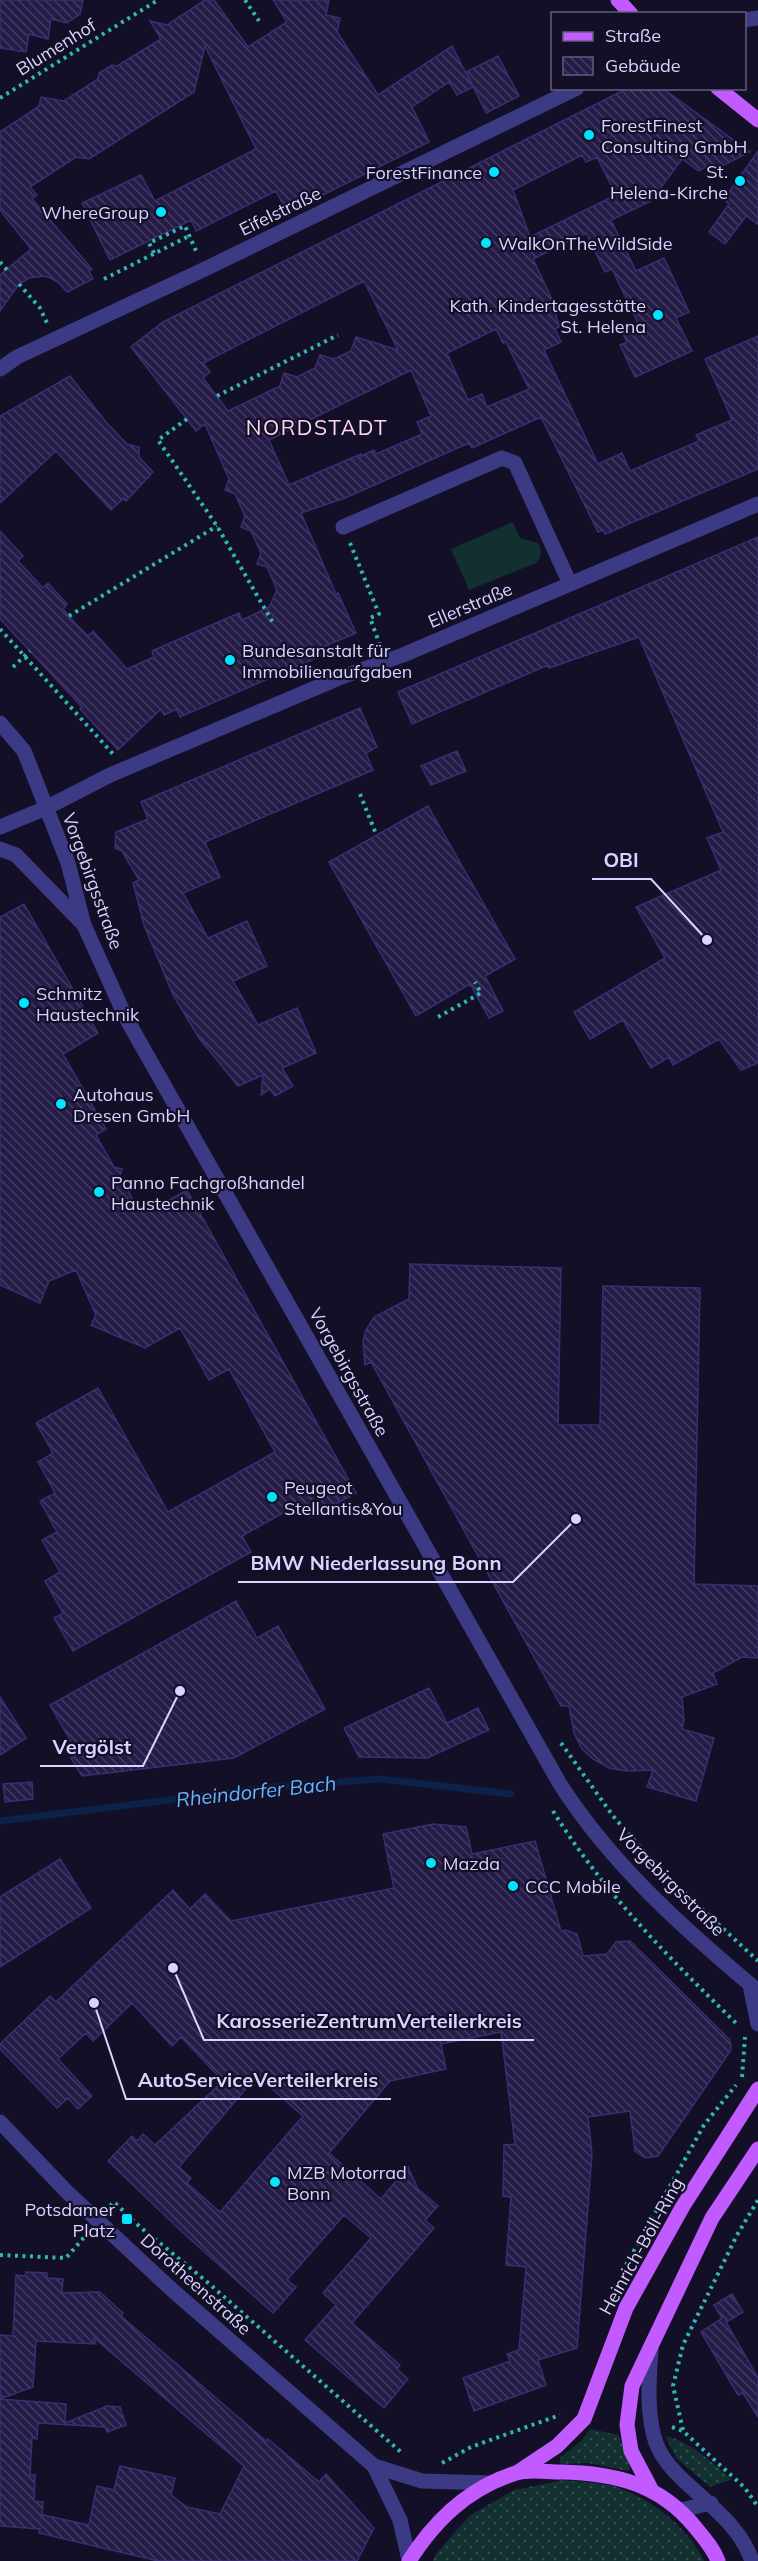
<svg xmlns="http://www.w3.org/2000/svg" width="758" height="2561" viewBox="0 0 758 2561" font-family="Mulish,sans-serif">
<defs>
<pattern id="grass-dots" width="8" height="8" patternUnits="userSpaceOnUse" patternTransform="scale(1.5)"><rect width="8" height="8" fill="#12302f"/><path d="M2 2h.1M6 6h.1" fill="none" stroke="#344d4e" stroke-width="1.8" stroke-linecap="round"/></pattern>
<pattern id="building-back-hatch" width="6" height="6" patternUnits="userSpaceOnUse" patternTransform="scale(1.5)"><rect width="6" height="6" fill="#241b47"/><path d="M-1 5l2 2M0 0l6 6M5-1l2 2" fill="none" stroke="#433b63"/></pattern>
</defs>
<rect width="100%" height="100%" fill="#130f26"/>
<!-- grass -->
<path fill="url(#grass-dots)" d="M590,2429L619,2435L630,2468L628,2471L588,2463L560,2464V2458L582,2440Z
M665,2436C692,2442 711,2462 732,2479L710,2487L677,2459Z
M564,2480C580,2482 600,2482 616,2487C652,2499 688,2527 704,2561H433L436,2554L469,2516L514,2490Z"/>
<!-- green -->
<path fill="#12302f" d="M513,522L520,538L538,543C542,551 542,556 536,563L469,590L451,549Z"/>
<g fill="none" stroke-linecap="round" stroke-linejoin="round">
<!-- stream -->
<path stroke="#0c2248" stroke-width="7" d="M0,1821L282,1786L381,1779L511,1794"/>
</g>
<!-- building -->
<path fill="url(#building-back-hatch)" stroke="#3b2d73" stroke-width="1.5" fill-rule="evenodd" d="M0,0H83L80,14L67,23L51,19L48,39L29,34L26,52L0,48Z
M205,0H214L248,47L287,22L273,0H329L326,15L340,18L337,32L378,95L452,46L473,87L457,95L449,82L412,107L429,142L287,213L276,191L196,231L191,220L110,260L82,203L141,175L155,201L256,149L205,46L194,92L89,159L76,157L30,187L37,195L32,199L92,269L89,271L93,279L67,292L58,282L50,278L44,276L29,278L19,284L0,311V275L31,249L0,210V132L39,106L41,97L64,101L98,79L99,73L112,65L117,66L161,39L150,21L167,25Z
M498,56L519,96L486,113L466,72Z
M628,88H662L750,152L710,172L707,166L699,171L682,159L651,201L611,220L636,271L664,258L689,312L676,318L692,351L635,377L620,345L627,342L622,332L639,325L612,269L605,272L586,233L533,259L557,310L556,317L560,326L555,329L561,342L544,350L598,464L622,453L630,471L699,441L696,435L732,420L705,359L758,336V469L605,534L603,530L598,532L541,417L472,448L469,443L345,498L301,513L336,594L338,593L356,633L318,649L321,656L180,717L177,709L164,715L161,709L118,750L80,709L82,707L0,619V531L23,556L18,561L30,574L43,588L48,583L67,604L63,609L75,623L88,636L93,631L127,669L154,657L152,651L239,613L242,620L269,607L277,590L267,567L257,564L261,553L251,531L241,527L245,516L235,494L225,490L229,479L205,424L196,431L131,347L163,322ZM582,155L586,162L597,157L616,195L530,237L513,190ZM364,281L398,350L356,337L351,351L334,359L320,355L315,368L297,377L284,373L280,386L228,411L203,378L210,372L203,363ZM496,329L503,343L506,342L529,389L487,407L482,394L468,400L447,353ZM411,370L431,416L417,422L422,434L376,454L374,450L361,456V454L289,485L269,440Z
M758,151V224L746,216L725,244L709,232L729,204L724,199Z
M70,376L106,422L127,444L139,447V457L153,472L126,501L124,498L111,510L56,451L0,503V416Z
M758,537V1063L741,1070L719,1039L673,1065L669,1057L651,1068L623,1020L590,1039L574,1012L665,958L636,907L721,870L707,838L723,832L639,637L549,668L548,665L412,724L398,692Z
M360,708L377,747L366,753L373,770L205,842L220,877L183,893L208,938L247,921L267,966L233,981L258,1025L297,1008L316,1053L282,1068L293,1086L275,1096L270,1089L261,1095L263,1075L238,1086L199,1038L173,995L144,925L133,883L139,880L122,851L115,848L116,832L148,819L141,802Z
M457,751L466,771L431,785L421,766Z
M428,806L515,959L485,976L503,1011L489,1018L470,984L416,1016L329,862Z
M24,904L98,1033L63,1054L106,1129L96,1135L114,1167L122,1169L120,1176L139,1211L146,1207L148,1212L187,1190L356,1493L312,1517L306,1506L295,1513L292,1508L242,1536L251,1552L73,1651L54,1618L63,1613L45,1581L60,1572L42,1540L57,1532L40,1501L55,1493L38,1462L53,1453L36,1423L98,1388L168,1512L275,1452L229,1369L209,1380L180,1328L145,1348L91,1325L96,1315L76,1270L49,1281L40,1303L0,1285V917Z
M410,1264L561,1268L558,1425H600L603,1286L700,1288L694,1584L758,1586V1658L742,1657L713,1673L717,1684L682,1697L684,1720L682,1729L714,1738L696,1801L647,1787L653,1770L626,1771L609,1768L593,1759L582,1749L574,1733L569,1706H561L371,1362L365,1365L363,1341L366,1330L374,1317L409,1299Z
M236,1601L257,1638L278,1626L325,1709L234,1758L82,1776L71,1758L78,1754L50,1705Z
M429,1688L447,1723L478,1708L489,1730L427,1758L359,1757L344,1728Z
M0,1697L26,1738L0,1755Z
M32,1782L33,1799L5,1802L3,1784Z
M433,1824L466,1827L472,1854L535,1841L561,1931L566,1930L577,1934L583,1956L607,1954L616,1942L630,1941L730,2040L731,2046V2050L658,2156L645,2158L635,2151L630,2111L588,2117L592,2154L577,2348L538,2360L546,2385L474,2411L463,2378L510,2361L507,2354L519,2350L526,2267L506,2265L511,2197L503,2196L504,2145L515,2144L501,2032L441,2044L446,2069L390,2081L329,2153L381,2199L408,2167L418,2189L438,2206L425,2220L434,2228L352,2323L400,2365L397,2369L408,2379L384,2408L305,2340L336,2305L323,2293L371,2238L344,2215L287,2280L296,2287L273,2313L180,2230L108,2161L132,2136L137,2141L143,2134L155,2145L223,2081L181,2037L172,2046L132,2003L93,2041L86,2033L58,2059L92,2096L78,2109L68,2098L57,2108L0,2049V2044L50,1996L56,2002L173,1890L190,1909L205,1894L231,1921L394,1888L383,1834ZM257,2076L303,2116L220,2212L187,2183L191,2178L179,2167Z
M60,1859L91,1908L0,1967V1897Z
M26,2272L47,2273V2278L63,2279L62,2293L100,2292L123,2313L121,2316L266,2441L268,2439L319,2482L326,2474L374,2528L357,2561H158L39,2533L40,2529L0,2526V2399L66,2404L65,2423L107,2406L120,2407L126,2425L107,2432L105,2427L38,2423L37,2439L32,2438L30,2475H35L34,2501L43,2502L42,2519L43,2515L89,2525L97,2486L114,2490L120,2466L175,2478L171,2495L187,2507L220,2514L244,2466L93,2337L96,2344L36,2341L33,2387L0,2399V2335L13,2336L16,2275L25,2276Z
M732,2294L743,2312L726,2322L758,2378V2417L743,2393L738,2395L701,2332L722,2318L714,2305Z"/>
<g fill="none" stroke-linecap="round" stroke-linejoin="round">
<!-- path -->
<path stroke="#2fb8b0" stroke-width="4" stroke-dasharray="3 4.5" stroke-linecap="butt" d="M245,0L259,21
M0,98L158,0
M154,253L149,243L185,226L197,253
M0,262L7,270
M104,279L189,236
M19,284L40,308L47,323
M217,396L338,335
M187,419L158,440L217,526L273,623
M350,543L379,614L370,618L380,645
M69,616L217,526
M0,629L113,754
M13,667L30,651
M360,794L376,834
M438,1017L481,993L475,982
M561,1743L613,1816L661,1871L758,1961
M553,1811C603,1892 670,1959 738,2025
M742,2077L745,2037
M110,2206L114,2202L139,2226L206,2281L402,2453
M0,2255L66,2258L86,2235
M626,2265L704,2125L736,2085
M672,2427L683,2431L745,2488L758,2507
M683,2430L673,2386L683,2345L737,2235L758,2200
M442,2463L471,2447L560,2415"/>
<!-- minor -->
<path stroke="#3d3a85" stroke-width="15" d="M744,20L758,18
M0,369L17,357L205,269L577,88
M343,527L502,458L515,463L570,584
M0,723L24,751L68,863L84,925L126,1018L560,1784C611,1864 685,1930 758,1991
M0,827L46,808L110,775L339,678L403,655L758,504
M0,849L16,855L83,924
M750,1985L758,2024
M0,2122L67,2192L170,2288L374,2466L400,2520L409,2560
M651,2350C649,2380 646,2414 656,2443C672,2486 735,2509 752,2561
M374,2466L422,2481L491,2483
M681,2510L711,2503"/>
<!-- major -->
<path stroke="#c25bff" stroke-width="15" d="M618,0L631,14
M718,88L758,120
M518,2472L557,2446L584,2419L626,2308L683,2206L758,2089
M651,2489L631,2451L627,2425L632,2386L712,2218L758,2149
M409,2561C435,2520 468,2488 516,2473C529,2469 547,2472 561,2472C615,2473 660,2484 695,2527C704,2538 713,2548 718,2561"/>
</g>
<!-- markers -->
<g fill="#00e5ff" stroke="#130f26" stroke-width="2">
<circle cx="589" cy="135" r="6"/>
<circle cx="494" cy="172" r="6"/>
<circle cx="740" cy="181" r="6"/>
<circle cx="161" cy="212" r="6"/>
<circle cx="486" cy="243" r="6"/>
<circle cx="658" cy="315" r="6"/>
<circle cx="230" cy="660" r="6"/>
<circle cx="24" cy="1003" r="6"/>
<circle cx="61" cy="1104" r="6"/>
<circle cx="99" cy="1192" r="6"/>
<circle cx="272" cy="1497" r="6"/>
<circle cx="431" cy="1863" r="6"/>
<circle cx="513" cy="1886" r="6"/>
<circle cx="275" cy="2182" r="6"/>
<rect x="121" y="2213" width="12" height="12" rx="3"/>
</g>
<g text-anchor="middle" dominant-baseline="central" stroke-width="4.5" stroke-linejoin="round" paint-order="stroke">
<!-- street labels -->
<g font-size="18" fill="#d9d4ff" stroke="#130f26">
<text transform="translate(56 47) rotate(-32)">Blumenhof</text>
<text transform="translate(280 211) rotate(-26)">Eifelstraße</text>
<text transform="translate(470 605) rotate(-23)">Ellerstraße</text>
<text transform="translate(93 881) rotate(70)">Vorgebirgsstraße</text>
<text transform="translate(349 1372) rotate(61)">Vorgebirgsstraße</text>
<text transform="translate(671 1882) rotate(45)">Vorgebirgsstraße</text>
<text transform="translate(641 2246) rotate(-61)">Heinrich-Böll-Ring</text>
<text transform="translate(196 2284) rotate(42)">Dorotheenstraße</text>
</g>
<!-- poi labels -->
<g font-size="18" fill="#d9d4ff" stroke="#130f26" text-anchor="start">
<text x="601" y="125">ForestFinest<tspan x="601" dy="21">Consulting GmbH</tspan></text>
<text x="728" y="171" text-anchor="end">St.<tspan x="728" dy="21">Helena-Kirche</tspan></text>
<text x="482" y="172" text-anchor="end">ForestFinance</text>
<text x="149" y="212" text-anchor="end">WhereGroup</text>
<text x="498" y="243">WalkOnTheWildSide</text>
<text x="646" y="305" text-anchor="end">Kath. Kindertagesstätte<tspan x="646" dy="21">St. Helena</tspan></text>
<text x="242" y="650">Bundesanstalt für<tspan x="242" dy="21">Immobilienaufgaben</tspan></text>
<text x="36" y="993">Schmitz<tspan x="36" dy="21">Haustechnik</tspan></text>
<text x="73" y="1094">Autohaus<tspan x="73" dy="21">Dresen GmbH</tspan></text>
<text x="111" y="1182">Panno Fachgroßhandel<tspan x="111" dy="21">Haustechnik</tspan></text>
<text x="284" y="1487">Peugeot<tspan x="284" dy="21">Stellantis&amp;You</tspan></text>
<text x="443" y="1863">Mazda</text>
<text x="525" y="1886">CCC Mobile</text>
<text x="287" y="2172">MZB Motorrad<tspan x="287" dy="21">Bonn</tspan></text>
<text x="115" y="2209" text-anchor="end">Potsdamer<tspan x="115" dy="21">Platz</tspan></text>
</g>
<!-- water labels -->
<g font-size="20" font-style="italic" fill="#62b6ff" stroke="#130f26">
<text transform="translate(256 1791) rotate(-6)">Rheindorfer Bach</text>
</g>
<!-- quarter labels -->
<g font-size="21" letter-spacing="1.5" fill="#ffd6f0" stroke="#130f26">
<text x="317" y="427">NORDSTADT</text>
</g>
</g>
<!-- callouts -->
<path fill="none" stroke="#d9d4ff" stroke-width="2" d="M707 940L651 879H592M576 1519L513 1582H238M180 1691L143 1766H40M173 1968L204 2040H534M94 2003L126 2099H391"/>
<g fill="#d9d4ff" stroke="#130f26" stroke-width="2">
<circle cx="707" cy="940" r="6"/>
<circle cx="576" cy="1519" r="6"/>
<circle cx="180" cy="1691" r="6"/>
<circle cx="173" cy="1968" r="6"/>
<circle cx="94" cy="2003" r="6"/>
</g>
<g font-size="20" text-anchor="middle" font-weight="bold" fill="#d9d4ff" stroke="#130f26" stroke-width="4.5" stroke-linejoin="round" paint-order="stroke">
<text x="621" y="867">OBI</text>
<text x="376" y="1570">BMW Niederlassung Bonn</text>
<text x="92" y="1754">Vergölst</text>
<text x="369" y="2028">KarosserieZentrumVerteilerkreis</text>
<text x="258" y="2087">AutoServiceVerteilerkreis</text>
</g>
<!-- legend -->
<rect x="551" y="12" width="195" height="78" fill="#130f26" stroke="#625e7d" stroke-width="1.5"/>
<rect x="563" y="32" width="30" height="9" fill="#c25bff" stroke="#625e7d" stroke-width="1.5"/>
<text x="605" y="42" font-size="18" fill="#d9d4ff">Straße</text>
<rect x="563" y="57" width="30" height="18" fill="url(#building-back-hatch)" stroke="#625e7d" stroke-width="1.5"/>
<text x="605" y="72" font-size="18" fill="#d9d4ff">Gebäude</text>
</svg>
